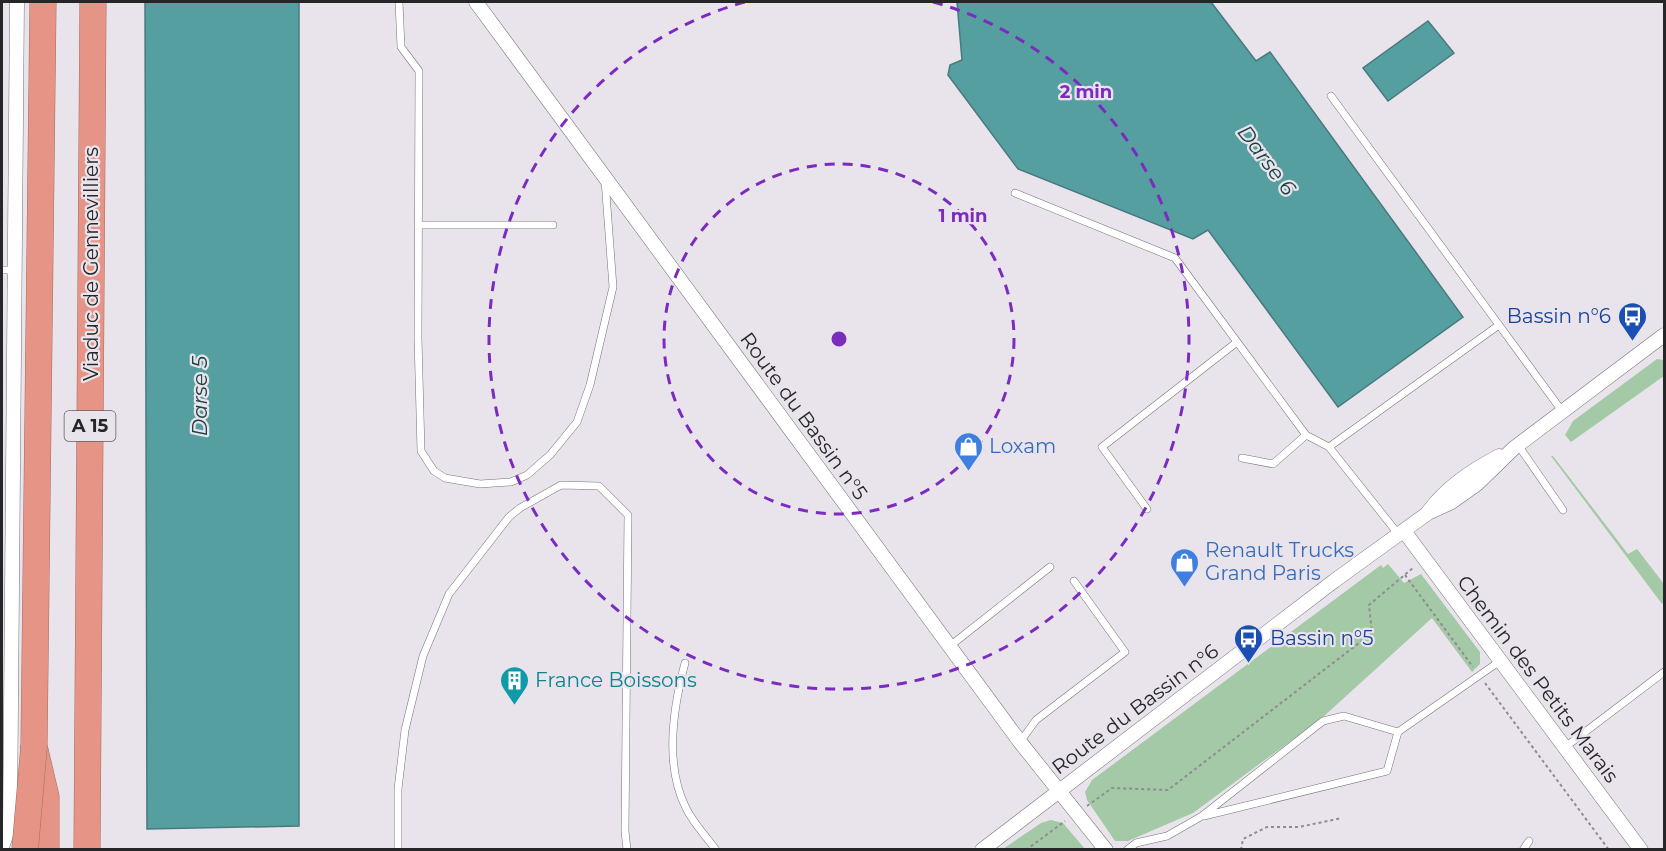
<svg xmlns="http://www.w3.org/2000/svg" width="1666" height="851" viewBox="0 0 1666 851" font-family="Montserrat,sans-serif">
<rect width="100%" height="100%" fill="#e9e4ec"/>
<!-- green -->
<path fill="#a3c9a7" d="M1657,359L1664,360V376L1571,442L1565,435L1573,421Z
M1551,456H1553L1628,554L1637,549L1664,584V602L1662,604Z
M1388,564L1404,583L1421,574L1480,652V664L1472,672L1432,618L1323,717L1193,813L1128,841H1115L1087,800L1085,792L1092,780L1381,565L1383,568Z
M1051,820L1063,823L1085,849H1003L1041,823Z"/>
<!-- water -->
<path fill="#559fa1" stroke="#477a7d" stroke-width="1.5" d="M145,2H299V826L147,829Z
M957,2H1211L1256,61L1270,52L1463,317L1338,407L1208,230L1193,239L1018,169L948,75L950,65L962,60Z
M1428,21L1454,53L1388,101L1363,68Z"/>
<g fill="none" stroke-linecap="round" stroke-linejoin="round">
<defs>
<path id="lane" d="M399,2L401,47L419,71L418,338L421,451L434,471L445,478L480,484L511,482L527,475L550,455L577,422L590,385L613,287L605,180
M1331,96L1499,325
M1015,193L1175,258L1306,435L1329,447
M418,225H553
M2,270H15
M1518,445L1563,510
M1242,458L1273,464L1306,435
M1147,509L1102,447L1237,342
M1399,535L1329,447L1499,325L1562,411
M950,646L1050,567
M685,663C673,708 664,765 686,808C693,823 706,836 716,850
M1020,742L1036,720L1125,652L1074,581
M1564,748L1664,672
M1204,816L1387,771L1398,732
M398,850V789L405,730L423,656L449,594L509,517L520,508L561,485L599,486L628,515L625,831L627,850
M1127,850L1136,843L1167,836L1202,816L1323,721L1344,716L1398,732L1500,661
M1523,850L1529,841"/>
<path id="street" d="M476,2L1020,742L1106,850
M1428,512C1448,486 1471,471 1499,456
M1404,531L1641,850
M2,847L10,824L17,2
M982,850L1334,581L1428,513L1450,503L1477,484L1514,448L1664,335"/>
<path id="highway" d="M43,2L34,746L46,797V850
M87,850L93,2"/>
</defs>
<!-- lane casing -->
<use href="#lane" stroke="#767279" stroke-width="8"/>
<!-- street casing -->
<use href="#street" stroke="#767279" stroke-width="15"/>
<!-- highway casing -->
<use href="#highway" stroke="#a26d64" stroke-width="27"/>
<!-- path -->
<path stroke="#8e8b91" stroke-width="2" stroke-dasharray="3 3" stroke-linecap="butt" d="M1405,575L1473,667
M1485,683L1609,850
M1087,806L1112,788L1168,790L1372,633L1369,605L1414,567
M1026,850L1065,821
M1241,850L1243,839L1267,827H1299L1342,818"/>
<!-- lane -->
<use href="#lane" stroke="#fff" stroke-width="7"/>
<!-- street -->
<use href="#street" stroke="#fff" stroke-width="14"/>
<!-- highway -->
<use href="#highway" stroke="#e59485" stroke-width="26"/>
<defs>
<path id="highway-bridge" d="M25,850L34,746"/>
</defs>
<!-- highway-bridge casing -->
<use href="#highway-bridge" stroke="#a26d64" stroke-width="27" stroke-linecap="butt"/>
<!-- highway-bridge -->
<use href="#highway-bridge" stroke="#e59485" stroke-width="26"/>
</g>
<!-- distance rings -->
<g fill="none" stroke="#7b2cbf" stroke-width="3" stroke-dasharray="10 8">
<circle cx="839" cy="339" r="175"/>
<path d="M933 2A350 350 0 1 1 745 2"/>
</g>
<!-- icons -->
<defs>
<symbol id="bus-pin" viewBox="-11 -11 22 30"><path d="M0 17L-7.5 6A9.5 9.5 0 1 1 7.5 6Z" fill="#1a4fb4" stroke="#e9e4ec"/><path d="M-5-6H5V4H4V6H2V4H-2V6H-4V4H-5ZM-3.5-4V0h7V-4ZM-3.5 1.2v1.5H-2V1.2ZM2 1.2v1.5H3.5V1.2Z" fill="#fff"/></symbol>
<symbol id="shop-pin" viewBox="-11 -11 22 30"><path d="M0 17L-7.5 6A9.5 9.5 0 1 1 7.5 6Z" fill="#3f7fe0" stroke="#e9e4ec"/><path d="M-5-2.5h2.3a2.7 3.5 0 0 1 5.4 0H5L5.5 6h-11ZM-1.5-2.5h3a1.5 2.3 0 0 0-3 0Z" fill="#fff"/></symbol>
<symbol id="building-pin" viewBox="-11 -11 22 30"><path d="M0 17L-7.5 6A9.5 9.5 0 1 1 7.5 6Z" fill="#0f9aa8" stroke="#e9e4ec"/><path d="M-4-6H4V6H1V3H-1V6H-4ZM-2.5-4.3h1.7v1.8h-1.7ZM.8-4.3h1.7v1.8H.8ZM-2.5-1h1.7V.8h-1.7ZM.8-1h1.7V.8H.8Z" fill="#fff"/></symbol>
</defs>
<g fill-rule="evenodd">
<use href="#bus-pin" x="1616" y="300" width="33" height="45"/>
<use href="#shop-pin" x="952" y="430" width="33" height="45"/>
<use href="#shop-pin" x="1168" y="546" width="33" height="45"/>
<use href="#bus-pin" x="1232" y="622" width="33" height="45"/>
<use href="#building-pin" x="498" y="664" width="33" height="45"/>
</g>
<g text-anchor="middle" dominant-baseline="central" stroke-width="4.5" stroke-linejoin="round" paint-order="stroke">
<!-- shield labels -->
<rect fill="#e9e4ec" stroke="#605e63" stroke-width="1.5" x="64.5" y="411" width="51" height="30" rx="4.5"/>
<g font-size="18" font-weight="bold" fill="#262528">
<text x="90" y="426">A 15</text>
</g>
<!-- street labels -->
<g font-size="20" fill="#262528" stroke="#e9e4ec">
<text transform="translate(91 264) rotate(-90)">Viaduc de Gennevilliers</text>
<text transform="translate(804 416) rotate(54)">Route du Bassin n°5</text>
<text transform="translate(1538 679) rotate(53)">Chemin des Petits Marais</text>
<text transform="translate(1135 709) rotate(-37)">Route du Bassin n°6</text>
</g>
<!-- transit labels -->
<g font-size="20" fill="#164399" stroke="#e9e4ec" text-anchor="end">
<text x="1611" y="316">Bassin n°6</text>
<text x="1270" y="638" text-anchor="start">Bassin n°5</text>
</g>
<!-- shop labels -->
<g font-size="20" fill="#366cbe" stroke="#e9e4ec" text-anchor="start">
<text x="989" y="446">Loxam</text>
<text x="1205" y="550">Renault Trucks<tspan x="1205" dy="23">Grand Paris</tspan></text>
</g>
<!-- culture labels -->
<g font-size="20" fill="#0d838f" stroke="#e9e4ec" text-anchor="start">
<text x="535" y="680">France Boissons</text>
</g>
<!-- water labels -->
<g font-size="21" font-style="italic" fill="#1d4142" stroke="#e9e4ec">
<text transform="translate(1267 160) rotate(53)">Darse 6</text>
<text transform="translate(199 396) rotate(-90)">Darse 5</text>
</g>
</g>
<circle cx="839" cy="339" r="9" fill="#7b2cbf" stroke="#e9e4ec" stroke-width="3"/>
<g font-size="18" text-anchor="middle" font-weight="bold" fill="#7b2cbf" stroke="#e9e4ec" stroke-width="4.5" stroke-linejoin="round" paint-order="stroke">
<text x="1086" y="98">2 min</text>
<text x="963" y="222">1 min</text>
</g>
<!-- border -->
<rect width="1666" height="851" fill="none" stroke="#262528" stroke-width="6"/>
</svg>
